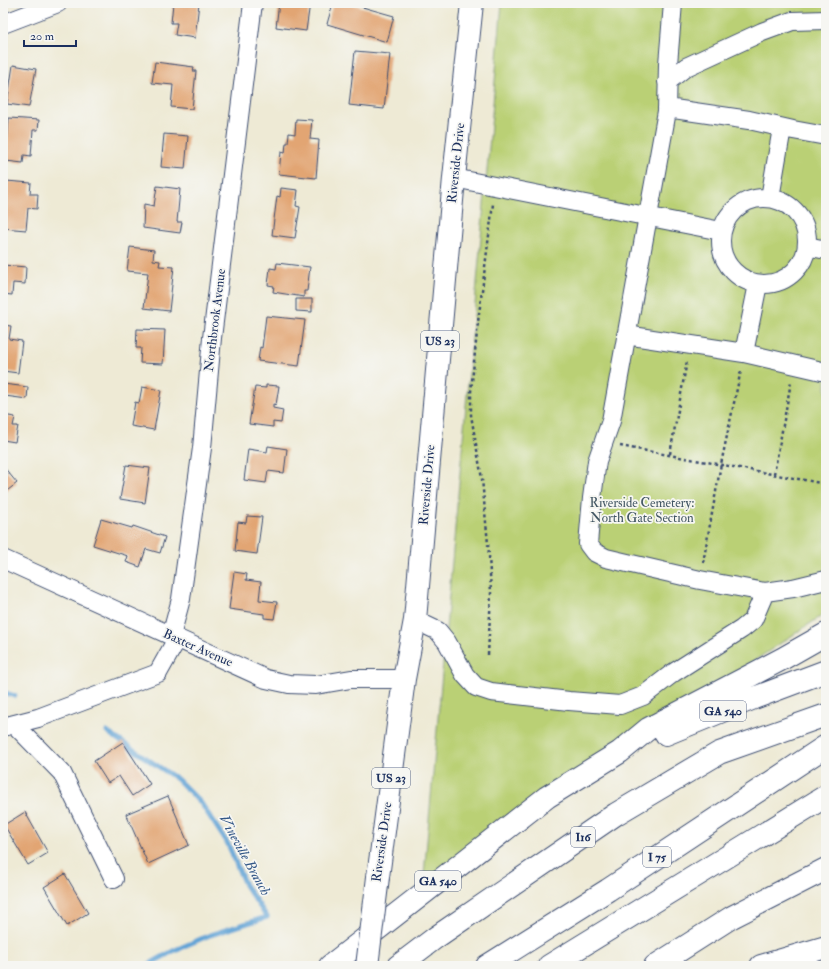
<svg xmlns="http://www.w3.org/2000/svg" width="829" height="969" viewBox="0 0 829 969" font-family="'IM FELL Double Pica',serif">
<rect width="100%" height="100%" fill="#f6f6f2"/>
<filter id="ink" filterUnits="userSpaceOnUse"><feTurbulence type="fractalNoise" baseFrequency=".025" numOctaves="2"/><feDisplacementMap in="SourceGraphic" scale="8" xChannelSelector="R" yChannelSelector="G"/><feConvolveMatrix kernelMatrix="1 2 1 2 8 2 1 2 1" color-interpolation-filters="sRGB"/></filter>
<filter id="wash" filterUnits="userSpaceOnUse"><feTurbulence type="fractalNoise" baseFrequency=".012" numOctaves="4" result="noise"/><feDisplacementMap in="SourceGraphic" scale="16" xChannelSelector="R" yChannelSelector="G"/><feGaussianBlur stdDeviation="0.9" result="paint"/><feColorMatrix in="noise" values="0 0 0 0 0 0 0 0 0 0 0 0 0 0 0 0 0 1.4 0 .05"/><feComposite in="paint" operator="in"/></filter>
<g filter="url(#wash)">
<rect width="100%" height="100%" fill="#eeead5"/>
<!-- green -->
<path fill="#bad075" stroke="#6a806a" d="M502,3H826V613L577,779L423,886Z"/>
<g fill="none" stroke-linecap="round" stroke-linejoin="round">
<!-- stream -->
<path stroke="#63a4d6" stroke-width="5" d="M3,692L15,696
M107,732L177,779L201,803L228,844L245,885L267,917L210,935L175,950L146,966"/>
</g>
<g id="blocks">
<!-- building -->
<path fill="#e2a573" d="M173,3H199L195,38L175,35L177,23H171Z
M279,3H310L306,31L276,27Z
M333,3H348L394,16L387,42L327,24Z
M355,51L390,54L384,109L349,105Z
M155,62L194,67L193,71H196L192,109L171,107L173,85L152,83Z
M13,65L36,69L29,107L7,104Z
M9,118L39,120L38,130H33L31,156L24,155L23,163L6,161Z
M296,119L312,120L310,139L319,140L316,178L279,174L281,152L285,153L286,143H288L289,133L295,134Z
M164,134L188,136L185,169L161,167Z
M6,181L31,183L30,194H38L37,209L28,208L26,230L3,228V211Z
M157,186L180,189L177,222H182L180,233L143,228L144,204L154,206Z
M281,188L298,190L296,206L300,207L295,238L272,235L277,196L280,197Z
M130,247L154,250L153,260L160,261L159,266L174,267L169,311L144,308L148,273L127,271Z
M277,263L310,267L307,291H304V297L273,292L274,286L268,285L270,268L276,269Z
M3,265L26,267L25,284L13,283L12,295L3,294Z
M296,299H312V312L296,311Z
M266,316L305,320L299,366L258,361L260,347L262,348Z
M3,325L11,326L9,339L22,341L18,373L3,371Z
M137,329L165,330L163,364L140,363L141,348H136Z
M3,384L28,387L27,399L5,396L3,403Z
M266,385L279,386L276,405L273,404V408L283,410L281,423L273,422V427L249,424L255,387L266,388Z
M142,387L161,390L154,430L131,426L135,402L139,403Z
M3,415L15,417L13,426H18L15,442L3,440Z
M268,446L287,449L284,473L268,471L266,483L244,480L248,449L267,452Z
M126,465L150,468L145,503L120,499Z
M3,466L17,483L3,494Z
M247,516L262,517L257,554L235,551L238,522L246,523Z
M101,519L132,528L133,526L165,537L160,553L146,549L140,567L126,562L128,556L93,545Z
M234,572L247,574L246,580L261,582L259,600L277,602L274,619L264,618V614L229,609Z
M123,742L150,784L132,796L119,776L108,783L94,761Z
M168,796L189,845L148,864L126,814Z
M25,812L48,853L28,865L4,825Z
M65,874L88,913L67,926L44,887Z"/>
</g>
</g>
<g filter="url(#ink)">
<use href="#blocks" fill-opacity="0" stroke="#3b4b70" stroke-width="1"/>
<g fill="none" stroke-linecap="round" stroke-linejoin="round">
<defs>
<path id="minor" d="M673,3L668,64L667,111L611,421L597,461L592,498L588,544L594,552L606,558L700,580L765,592L793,588L826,580
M3,24L58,3
M667,82L686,67L762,32L792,21L826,20
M667,108L749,120L793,130L826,136
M454,178L721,231
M721 241a43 43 0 1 1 86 0a43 43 0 1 1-86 0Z
M770,198L782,128
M807,246L826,250
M626,335L744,353L826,372
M744,353L758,284
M3,559L266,679L289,684L316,685L351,679H404
M415,620L438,631L447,642L465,675L476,687L491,692L569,701L620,705L643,696L673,673L742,629L753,620L765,592
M171,636L181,599L202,448L212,338L253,3
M14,724L62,773L114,879
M3,727L38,718L158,673L177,639"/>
<path id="major" d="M378,877L404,679L415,620L454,178L472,3"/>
<path id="highway" d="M666,734L754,698L826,671
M330,966L547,797L620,752L648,729L782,659L826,634
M398,966L435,938L616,814L719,753L826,715
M487,966L608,890L826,746
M549,966L826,796
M655,966L732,917L826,869
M761,966L826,947"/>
</defs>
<!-- minor casing -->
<use href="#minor" stroke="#3b4b70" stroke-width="20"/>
<!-- major casing -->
<use href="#major" stroke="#3b4b70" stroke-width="24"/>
<!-- highway casing -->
<use href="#highway" stroke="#3b4b70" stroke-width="24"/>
<!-- path -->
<path stroke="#3b4b70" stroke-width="2.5" stroke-dasharray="3 3" stroke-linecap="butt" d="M620,446L826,484
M670,454L687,361
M774,474L791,382
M703,563L721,464L741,370
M488,655L491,593L489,555L482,479L471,415V392L478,322L493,204"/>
<!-- minor -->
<use href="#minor" stroke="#fff" stroke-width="18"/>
<!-- major -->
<use href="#major" stroke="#fff" stroke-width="22"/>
<!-- highway -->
<use href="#highway" stroke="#fff" stroke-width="22"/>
<defs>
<path id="major-bridge" d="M367,966L378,877"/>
</defs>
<!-- major-bridge casing -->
<use href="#major-bridge" stroke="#3b4b70" stroke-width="24" stroke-linecap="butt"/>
<!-- major-bridge -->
<use href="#major-bridge" stroke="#fff" stroke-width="22"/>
</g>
</g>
<g text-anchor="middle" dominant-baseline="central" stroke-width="3.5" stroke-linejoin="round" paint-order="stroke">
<!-- shield labels -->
<g fill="#f6f6f2" stroke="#5d6b8a" stroke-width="1">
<rect x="421" y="331" width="38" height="20" rx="3"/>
<rect x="700" y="701" width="46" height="20" rx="3"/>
<rect x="372" y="768" width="38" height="20" rx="3"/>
<rect x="571" y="827" width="24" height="20" rx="3"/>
<rect x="643" y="847" width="28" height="20" rx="3"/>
<rect x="415" y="871" width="46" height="20" rx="3"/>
</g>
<g font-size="12" font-weight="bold" fill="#1b2f5e">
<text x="440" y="341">US 23</text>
<text x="723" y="711">GA 540</text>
<text x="391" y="778">US 23</text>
<text x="583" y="837">I16</text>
<text x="657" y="857">I 75</text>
<text x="438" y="881">GA 540</text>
</g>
<!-- street labels -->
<g font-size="13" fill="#1b2f5e" stroke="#f6f6f2">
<text transform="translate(456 163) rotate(-84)">Riverside Drive</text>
<text transform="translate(215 320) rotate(-83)">Northbrook Avenue</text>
<text transform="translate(427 485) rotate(-85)">Riverside Drive</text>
<text transform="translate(198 648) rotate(24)">Baxter Avenue</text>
<text transform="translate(382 842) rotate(-82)">Riverside Drive</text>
</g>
<!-- park labels -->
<g font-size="13" fill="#435764" stroke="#f6f6f2">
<text x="642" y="503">Riverside Cemetery:<tspan x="642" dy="15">North Gate Section</tspan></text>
</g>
<!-- water labels -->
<g font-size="14" font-style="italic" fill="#345888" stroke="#f6f6f2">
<text transform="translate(245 855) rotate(61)">Vineville Branch</text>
</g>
</g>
<!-- margin -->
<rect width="829" height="969" fill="none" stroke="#f6f6f2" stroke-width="16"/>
<!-- scale -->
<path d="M24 40v6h52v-6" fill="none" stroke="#1b2f5e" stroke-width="2"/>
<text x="30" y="40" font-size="12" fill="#1b2f5e" stroke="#f6f6f2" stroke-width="3" paint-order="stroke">20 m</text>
</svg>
